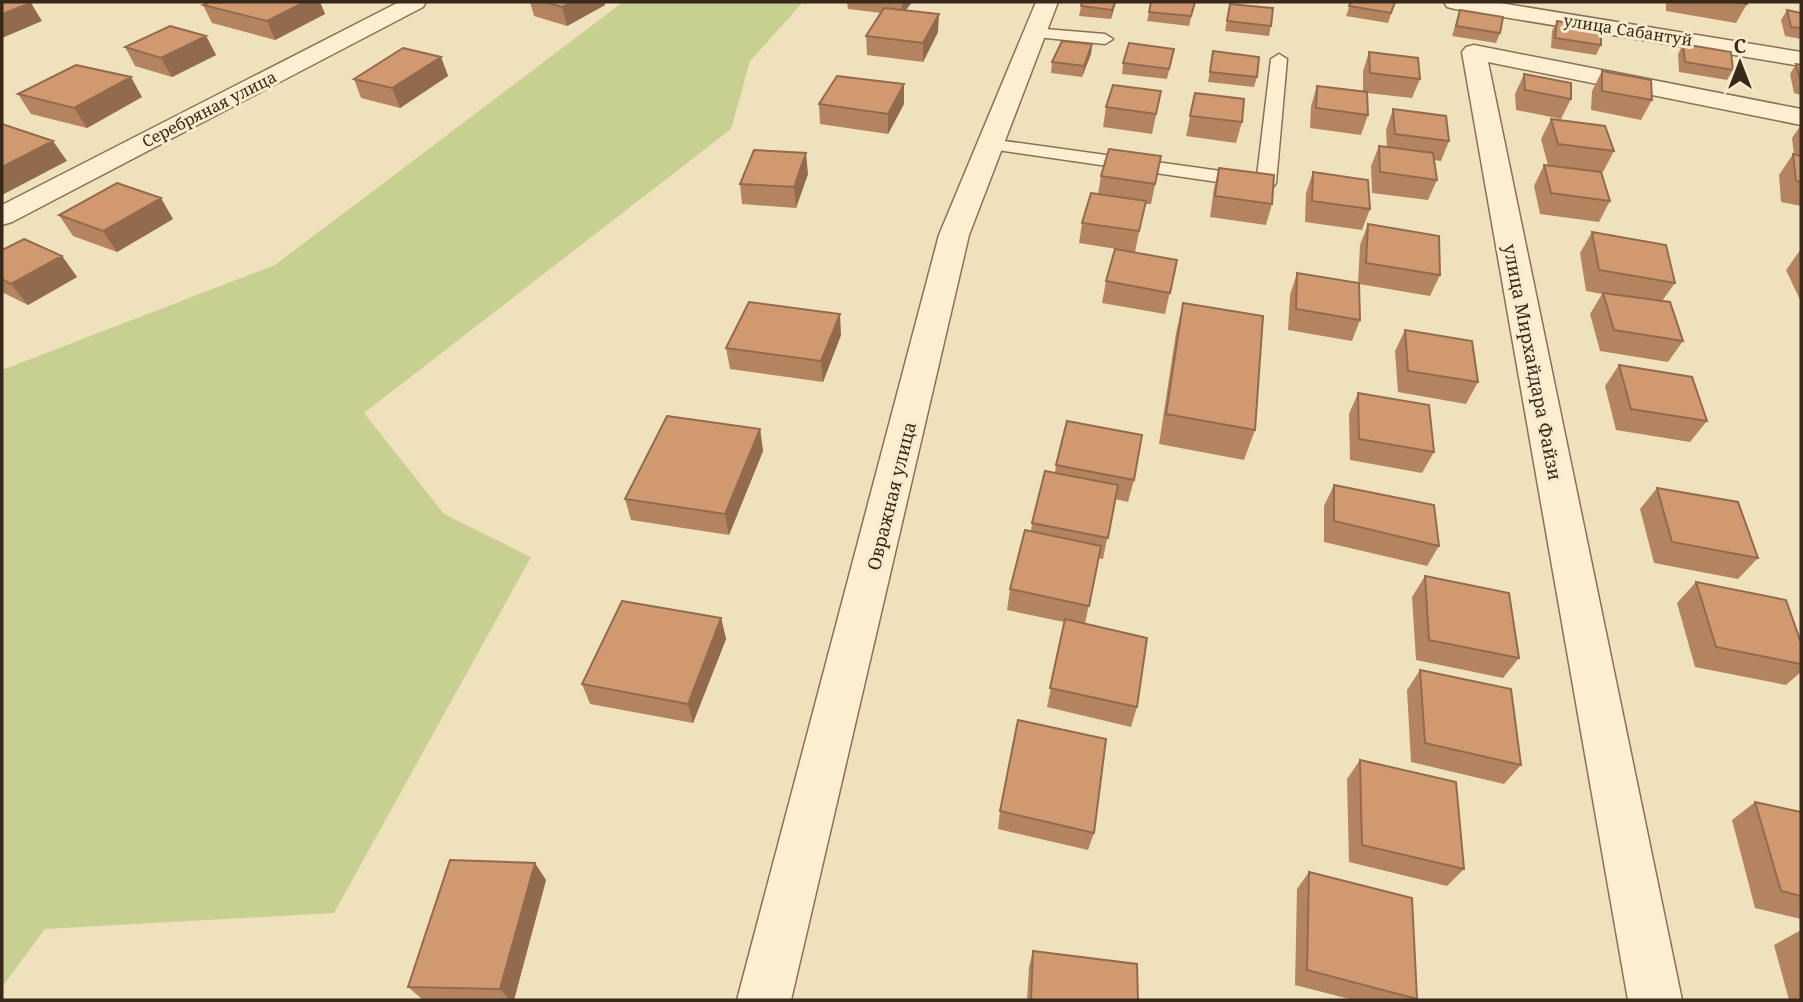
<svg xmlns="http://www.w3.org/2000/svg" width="1803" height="1002" viewBox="0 0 1803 1002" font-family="'Noto Serif',serif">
<rect width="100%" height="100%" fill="#f0e1bd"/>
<!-- green -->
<path fill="#c7cf91" d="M623,2H803L750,61L731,129L364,413L444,514L531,557L334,913L45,929L2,987V370L275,265Z"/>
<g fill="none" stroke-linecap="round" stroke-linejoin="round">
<defs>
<path id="lane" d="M1033,28L1105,34L1113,39L1105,44L1027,36L1025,33L1027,30Z
M1279,54L1287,59L1276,183L1273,187L1266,189L990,149L981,144L990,139L1257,176L1271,59Z"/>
<path id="street" d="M399,2H426L423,7L12,222L2,225V205Z
M1036,2H1058L969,235L791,1000H737L939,235Z
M1444,2H1494L1801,52V66L1455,9L1447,7Z
M1474,45L1801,109V125L1488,62L1682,1000H1628L1462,52L1466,47Z"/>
</defs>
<!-- lane casing -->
<use href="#lane" stroke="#897155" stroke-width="3"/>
<!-- street casing -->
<use href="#street" stroke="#897155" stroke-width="3"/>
<!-- lane -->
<use href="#lane" fill="#fbeed1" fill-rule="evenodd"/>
<!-- street -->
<use href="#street" fill="#fbeed1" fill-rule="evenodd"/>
</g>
<!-- wall -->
<path fill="#b48460" d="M209,2H320L325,14L275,40L212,23L203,5Z
M530,2H604L605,5L567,26L534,16Z
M847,2H912L906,10L938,32L923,62L867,55L866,36L881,13L848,9Z
M1082,2H1116L1111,19L1079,16Z
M1195,2L1189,26L1147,21L1149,12Z
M1351,2H1395L1388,23L1346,16Z
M1666,2H1747V4L1736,23L1666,11Z
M1230,4L1271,26L1269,36L1225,31Z
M1460,10L1500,33L1496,43L1452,36Z
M1787,10L1801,13V39L1785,36L1781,20Z
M1557,21L1601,45L1596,55L1551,48L1552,31Z
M206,36L216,55L172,77L135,66L125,47Z
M1092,44L1091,54L1082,77L1051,73L1052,62Z
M1683,44L1733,70L1727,80L1679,72L1678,54Z
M1174,49L1167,79L1122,74L1123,63Z
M1213,51L1257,77L1254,87L1208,82Z
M1369,52L1420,79L1412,98L1367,93L1368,115L1361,135L1310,128L1311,106L1317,86L1363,91V71Z
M441,57L448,76L400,108L361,98L354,79Z
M1796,64L1801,65V95L1794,93L1790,74Z
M1602,71L1652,100L1641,120L1591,110L1592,91Z
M1524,74L1571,99L1561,119L1516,110L1515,94Z
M904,84V104L888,134L820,124L819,104Z
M1195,93L1242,122L1236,143L1186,136Z
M18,94L142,97L87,128L31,114Z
M1106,107L1157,111L1152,134L1103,127Z
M1393,109L1449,141L1441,161L1434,160L1437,180L1428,200L1372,193L1371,166L1379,146L1387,147L1386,130Z
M1551,119L1614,151L1603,172L1548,165L1541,139Z
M1801,125V206L1781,202L1779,175L1793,154L1794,155L1792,138Z
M1161,156L1151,204H1145L1135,252L1079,243L1082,223L1098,194L1101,176Z
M1544,165L1610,201L1599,222L1540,214L1534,186Z
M1219,168L1272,204L1266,225L1210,217L1214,188Z
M1313,172L1370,209L1362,230L1305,222L1306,193Z
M808,174L796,208L742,204L740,184Z
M59,215L173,219L117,252L73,236Z
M1368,224L1440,275L1430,296L1359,284L1360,320L1352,341L1288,330L1290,295L1297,273L1358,283L1360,245Z
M1592,232L1675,283L1662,301L1683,341L1668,362L1600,351L1590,314L1602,294L1586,291L1580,253Z
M1801,249V302L1786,270Z
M2,250L62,256L77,277L28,305L2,292Z
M1177,260L1165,314L1102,303L1106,281Z
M1183,303L1255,430L1244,460L1159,444L1176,333Z
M1405,330L1478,382L1466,404L1398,392L1395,351Z
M841,335L823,382L730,369L726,348Z
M1619,365L1707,421L1690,442L1616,430L1605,386Z
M1358,393L1434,452L1422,473L1350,460L1349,414Z
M760,429L763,451L729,535L631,520L625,499Z
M1056,465L1134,480L1128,502L1115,499L1103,559L1098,558L1085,624L1137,707L1131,727L1047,707L1064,622L1007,610L1010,589L1031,531L1032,523L1055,473Z
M1334,485L1439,546L1427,566L1324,542V506Z
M1657,488L1758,558L1738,579L1654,563L1640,509Z
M1425,576L1519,658L1503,678L1416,660L1412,597Z
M1696,582L1801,643V672L1786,685L1695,667L1677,603Z
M721,618L726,639L693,723L590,704L582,684Z
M1420,670L1521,765L1504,784L1411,762L1407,690Z
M1360,760L1464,869L1447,886L1349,862L1347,779Z
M1755,802L1801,812V919L1755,908L1732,820Z
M1000,811L1094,833L1088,850L998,829Z
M1309,872L1417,999L1415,1000H1353L1295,985L1297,889Z
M546,880L514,1000H423L408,987Z
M1801,930V1000H1789L1774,945Z
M1033,951L1138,1000H1027L1029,967Z"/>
<!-- shaded-wall -->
<path fill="#926b4e" d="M305,2H320L325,14L275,40L267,21Z
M572,2H604L605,5L567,26L562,7Z
M902,2H912L902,15Z
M1115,2H1116L1111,19L1112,10Z
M31,3L42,21L2,38V14Z
M939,14L938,32L923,62V43Z
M206,36L216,55L172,77L161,58Z
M1092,44L1091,54L1082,77L1084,66Z
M441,57L448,76L400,108L392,88Z
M131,77L142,97L87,128L74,108Z
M904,84V104L888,134V114Z
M53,141L67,161L2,195V167Z
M806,153L808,174L796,208L794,187Z
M161,198L173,219L117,252L103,231Z
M62,256L77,277L28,305L11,284Z
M840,314L841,335L823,382L821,361Z
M760,429L763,451L729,535L725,514Z
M721,618L726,639L693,723L688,704Z
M535,863L546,880L514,1000H510L500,989Z"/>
<!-- building -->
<path fill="#d19970" stroke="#926b4e" stroke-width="2" d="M2,2H27L31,3L2,14Z
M209,2H305L267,21L203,5Z
M544,2H572L562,7Z
M1082,2H1115L1112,10L1081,6Z
M1151,2H1195L1191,16L1149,12Z
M1351,2H1395L1391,13L1349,6Z
M1733,2H1747V4Z
M1230,4L1273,8L1271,26L1227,21Z
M884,8L939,14L923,43L866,36Z
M1460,10L1503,17L1500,33L1456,26Z
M1787,10L1801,13V28L1791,27Z
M1557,21L1601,28V45L1555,38Z
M170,26L206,36L161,58L125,47Z
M1062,41L1092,44L1084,66L1052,62Z
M1129,43L1174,49L1169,69L1123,63Z
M1683,44L1731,52L1733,70L1685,62Z
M403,48L441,57L392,88L354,79Z
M1213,51L1259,57L1257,77L1210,72Z
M1369,52L1418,58L1420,79L1370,73Z
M1796,64L1801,65V83Z
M76,65L131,77L74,108L18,94Z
M1602,71L1651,80L1652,100L1602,91Z
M1524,74L1571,83V99L1525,90Z
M837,76L904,84L888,114L819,104Z
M1113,85L1161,91L1156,114L1106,107Z
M1317,86L1367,92L1368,115L1316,108Z
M1195,93L1244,99L1242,122L1190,116Z
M1393,109L1446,116L1449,141L1395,134Z
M1551,119L1605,126L1614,151L1558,144Z
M2,124L53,141L2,167Z
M1379,146L1433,153L1437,180L1380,172Z
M1109,149L1161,156L1155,184L1101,176Z
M754,150L806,153L794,187L740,184Z
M1793,154L1801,156V182L1796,181Z
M1544,165L1601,172L1610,201L1551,193Z
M1219,168L1274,175L1272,204L1215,196Z
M1313,172L1368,180L1370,209L1312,201Z
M117,183L161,198L103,231L59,215Z
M1091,193L1146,201L1139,231L1082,223Z
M1368,224L1439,236L1440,275L1366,263Z
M1592,232L1666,245L1675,283L1599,270Z
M24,239L62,256L11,284L2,279V250Z
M1115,249L1177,260L1170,293L1106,281Z
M1297,273L1359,283L1360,320L1296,309Z
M1603,293L1670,302L1683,341L1614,330Z
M749,302L840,314L821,361L726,348Z
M1183,303L1263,316L1255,430L1166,414Z
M1405,330L1472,341L1478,382L1408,371Z
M1619,365L1692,377L1707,421L1631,409Z
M1358,393L1429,405L1434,452L1359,439Z
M667,416L760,429L725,514L625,499Z
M1067,421L1142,435L1134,480L1056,465Z
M1045,471L1118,485L1108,538L1032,523Z
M1334,485L1434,505L1439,546L1334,521Z
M1657,488L1738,502L1758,558L1672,542Z
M1025,530L1101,546L1089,606L1010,589Z
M1425,576L1509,593L1519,658L1429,640Z
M1696,582L1786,600L1801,643V664L1716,647Z
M622,601L721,618L688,704L582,684Z
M1065,619L1147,638L1137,707L1050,688Z
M1420,670L1511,689L1521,765L1425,743Z
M1018,720L1106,739L1094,833L1000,811Z
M1360,760L1456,782L1464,869L1362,845Z
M1755,802L1801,812V896L1781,891Z
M450,860L535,863L500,989L408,987Z
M1309,872L1412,898L1417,999L1307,970Z
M1033,951L1137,964L1138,1000H1031Z"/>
<g text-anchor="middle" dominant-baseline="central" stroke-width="6" stroke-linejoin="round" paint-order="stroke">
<!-- far-street labels -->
<g font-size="16" fill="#38291b" stroke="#f7ebcd">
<text transform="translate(1628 30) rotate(9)">улица Сабантуй</text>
<text transform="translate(209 109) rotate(-27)">Серебряная улица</text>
</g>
<!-- street labels -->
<g font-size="18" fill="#38291b" stroke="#f7ebcd">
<text transform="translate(1533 362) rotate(79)">улица Мирхайдара Файзи</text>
<text transform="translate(891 496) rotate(-76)">Овражная улица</text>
</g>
</g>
<!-- border -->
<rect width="1803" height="1002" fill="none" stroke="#38291b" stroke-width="7"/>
<!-- north arrow -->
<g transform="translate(1740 63)" stroke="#f7ebcd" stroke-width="5" paint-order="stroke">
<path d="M0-5L12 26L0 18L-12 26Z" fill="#38291b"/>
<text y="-10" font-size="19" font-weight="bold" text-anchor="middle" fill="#38291b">С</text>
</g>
</svg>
